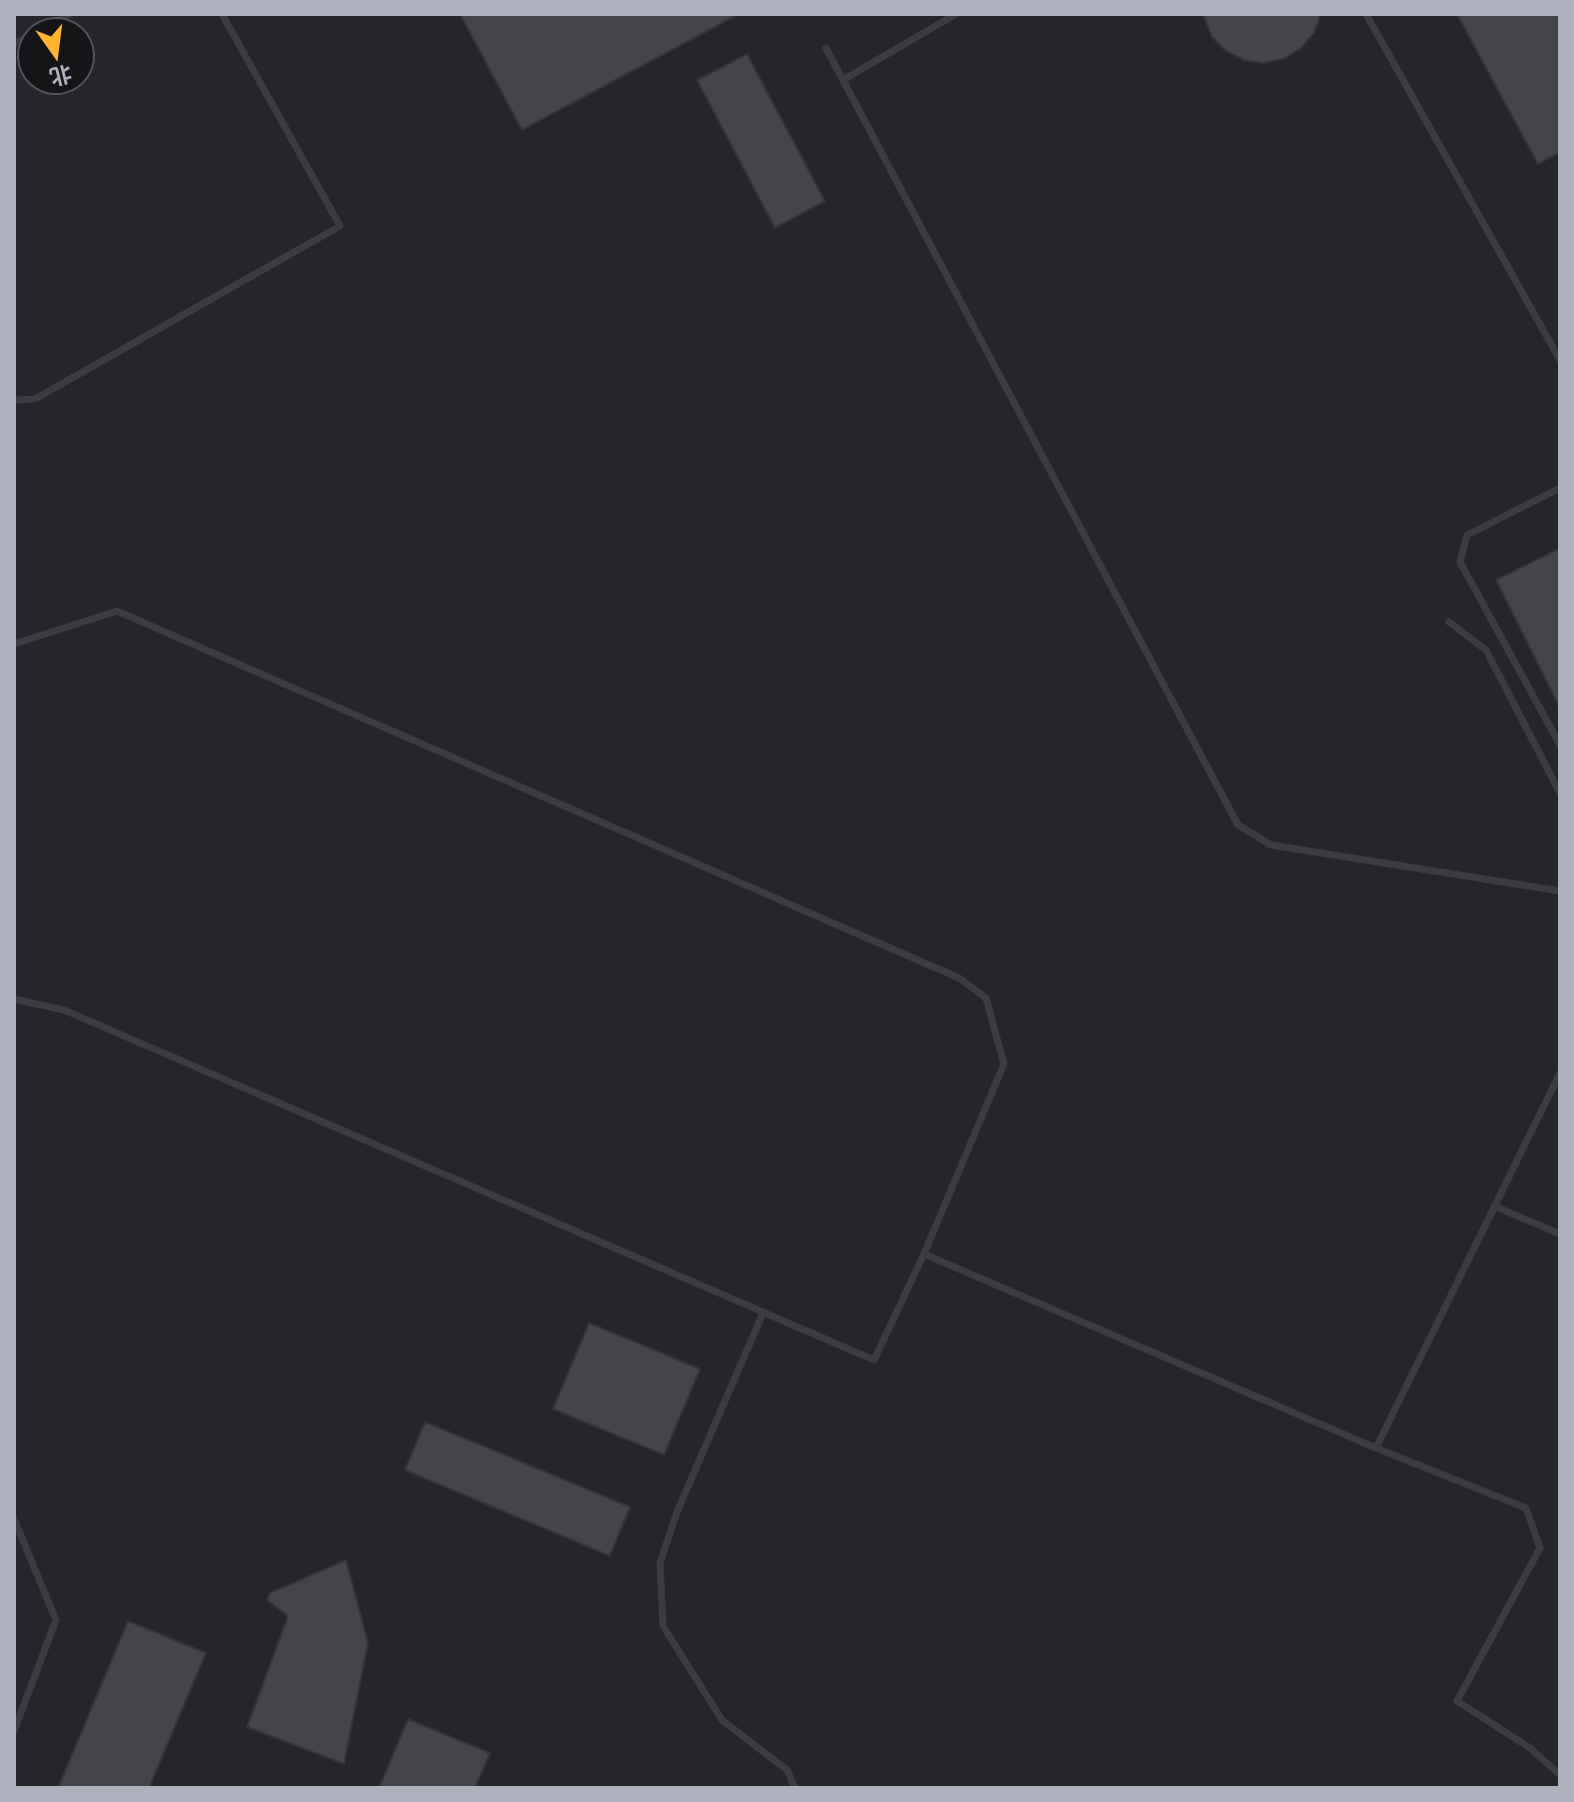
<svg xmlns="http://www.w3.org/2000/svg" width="1574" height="1802" viewBox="0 0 1574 1802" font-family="Inter,'Noto Sans SC',sans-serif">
<rect width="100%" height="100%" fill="#1a1a1d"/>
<!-- built -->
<path fill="#26262a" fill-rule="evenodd" d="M14,14H1560V1788H14ZM32,32H80V80H32Z"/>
<!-- building -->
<path fill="#44454a" stroke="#343439" stroke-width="2" d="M460,14H739L522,130Z
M1203,14H1321L1314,33L1300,49L1283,59L1263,63L1244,60L1226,51L1212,37Z
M1457,14H1560V152L1538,164Z
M747,54L825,201L775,228L697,80Z
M1560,548V708L1496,580Z
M589,1323L700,1369L664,1455L553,1409Z
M425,1422L630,1507L610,1556L405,1470Z
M346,1560L368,1643L344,1764L247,1727L288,1616L267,1600L270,1593Z
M128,1621L206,1653L149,1788H58Z
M408,1719L490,1753L475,1788H379Z"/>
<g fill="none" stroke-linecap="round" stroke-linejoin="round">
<!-- service -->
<path stroke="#3b3c42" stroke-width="7" d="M1366,14L1560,360
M37,32L70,14
M14,44L32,35
M826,48L1238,825L1271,845L1560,891
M843,80L956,14
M14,400L35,399L340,226L222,14
M1560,488L1467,535L1460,562L1560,745
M1449,622L1486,650L1560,793
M14,644L117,611L959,978L986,998L1004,1064L924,1254L874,1360L64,1010L14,999
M1494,1206L1560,1234
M924,1254L1376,1448L1526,1508L1540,1548L1457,1701L1530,1748L1560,1775
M763,1313L677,1512L660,1563L663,1626L722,1720L787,1770L795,1788
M1376,1448L1560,1073
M14,1519L56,1620L14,1731"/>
</g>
<!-- border -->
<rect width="1574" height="1802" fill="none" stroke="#acb1bd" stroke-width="32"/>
<!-- north arrow -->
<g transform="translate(56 56) rotate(166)"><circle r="38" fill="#151518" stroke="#51535a" stroke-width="2"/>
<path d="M0-6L14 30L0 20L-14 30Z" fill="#ffb430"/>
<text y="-12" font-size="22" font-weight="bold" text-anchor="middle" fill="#acb1bd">北</text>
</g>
</svg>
